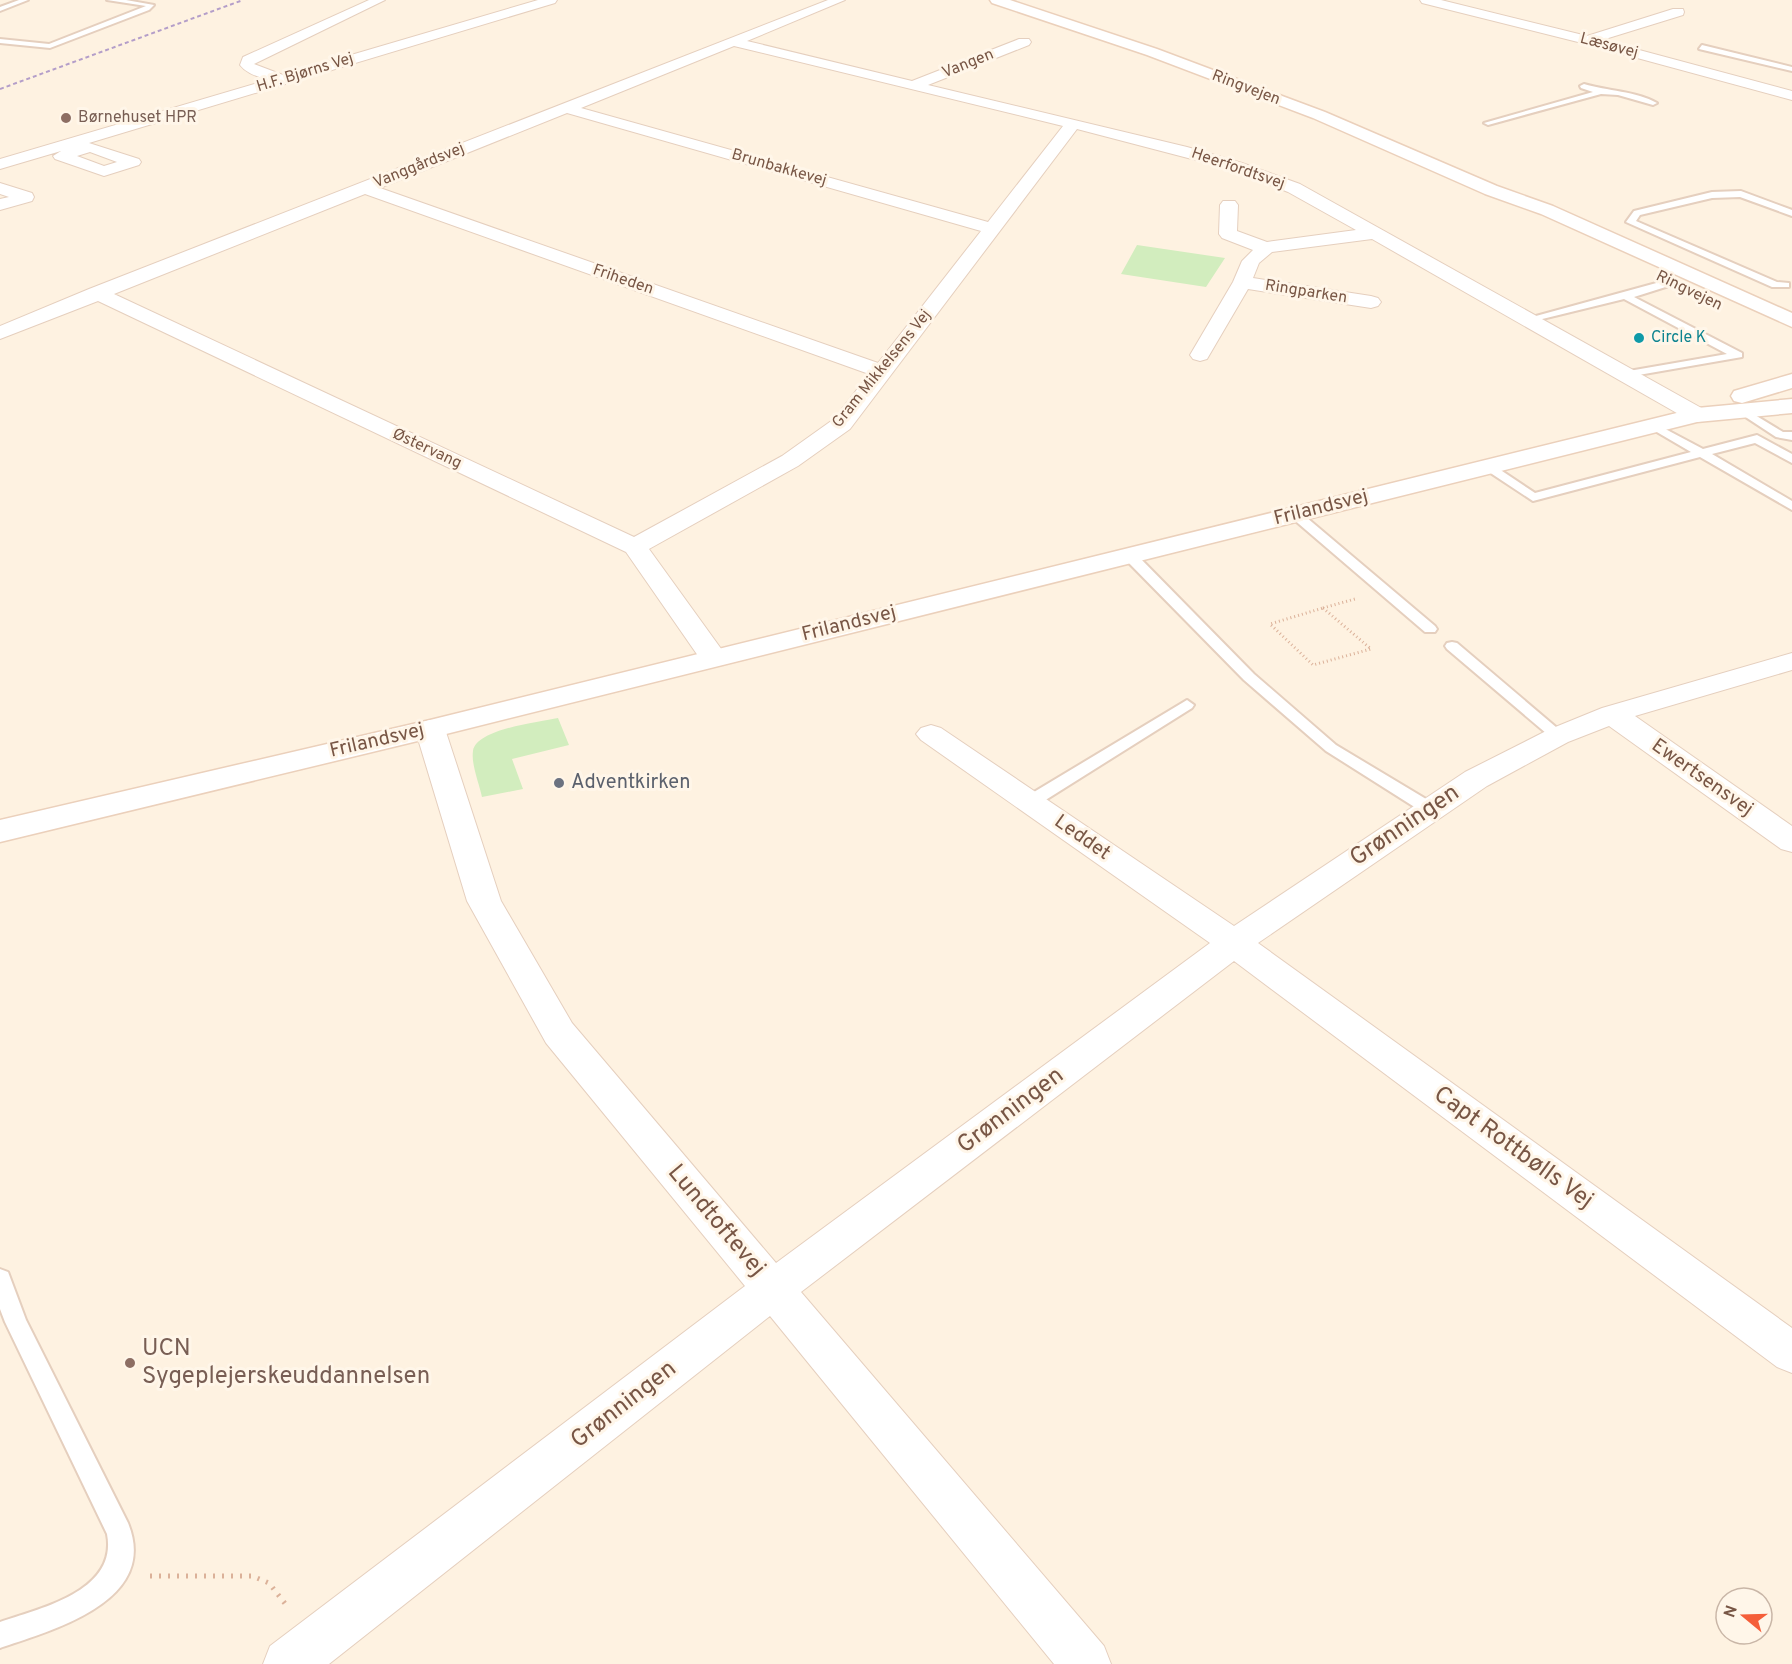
<svg xmlns="http://www.w3.org/2000/svg" width="1792" height="1664" viewBox="0 0 1792 1664" font-family="Overpass,sans-serif">
<rect width="100%" height="100%" fill="#fef2e1"/>
<!-- green -->
<path fill="#d2edbe" d="M1137,245L1225,258L1206,287L1121,274Z
M558,718L569,745L512,759L523,789L482,797C479,783 471,764 473,751C476,729 539,722 558,718Z"/>
<g fill="none" stroke-linecap="round" stroke-linejoin="round">
<defs>
<path id="lane" d="M19,0H28L0,11V7Z
M107,0H126L154,5L149,10L50,48L0,43V39L49,44L146,6Z
M1702,45L1792,67V71L1699,49Z
M1584,84C1607,91 1636,91 1657,103L1653,105L1618,95L1601,94L1488,125L1484,123L1593,92L1581,88L1580,86Z
M1741,191L1792,210V216L1740,197L1712,198L1640,215L1636,221L1777,282L1789,283V287H1772L1626,222L1634,211L1712,192Z
M1671,279L1675,280V284L1634,297L1742,353V357L1627,377L1623,376V372L1727,354L1624,299L1530,322L1525,319Z
M1745,409L1783,432H1792V440L1776,437L1741,414V410Z
M1654,423L1703,449L1757,435L1792,454V463L1755,443L1712,454L1792,501V510L1700,457L1533,501L1480,466L1482,463H1490L1535,493L1691,452L1650,428V424Z
M1296,511L1300,512L1435,626L1437,629L1435,632H1425L1292,518L1290,515L1292,512Z
M1130,552L1135,553L1254,674L1336,745L1436,805L1438,809L1436,813H1424L1326,751L1244,680L1125,559L1123,556L1125,553Z
M1452,642L1457,643L1563,733L1566,736L1563,739H1553L1447,649L1445,646L1447,643Z
M1187,700L1194,705L1192,708L1036,806H1024L1022,802L1024,798Z
M0,1269L8,1272L26,1320L128,1523C160,1601 53,1630 0,1648V1622C41,1608 118,1591 107,1534L5,1322L0,1309Z"/>
<path id="street" d="M369,0H385L254,64L283,75L538,0H557L555,3L89,143L139,159L141,162L139,165L104,176L55,159L53,156L61,151L0,169V159L268,80C257,76 247,74 240,65L243,57ZM90,152L117,162L104,166L77,156Z
M828,0H845L747,41L912,81L1019,39H1029L1031,42L1029,45L928,85L1187,147L1242,163L1300,184L1705,410L1708,415L1705,420L1697,422L1689,420L1372,239L1272,252L1259,263L1253,278L1371,296L1378,298L1381,302L1378,306L1371,308L1248,289L1207,359L1200,361L1193,359L1190,355L1233,282L1242,261L1253,250L1222,238L1219,234L1220,205L1223,201H1235L1238,205L1237,231L1267,242L1356,230L1288,192L1230,169L1077,129L850,429L798,466L649,549L727,657L723,663L713,665L703,663L626,552L98,301L0,339V326L89,289ZM734,46L1063,126L988,222L581,108ZM567,113L981,231L878,363L380,188ZM365,194L869,374L834,419L782,456L634,537L114,294Z
M1420,0H1441L1587,36L1673,9H1683L1684,12L1683,15L1602,40L1792,91V100L1582,43L1422,3Z
M0,183L32,193L34,197L32,201L0,210V199L9,197L0,194Z
M1792,653V670L1635,716L1792,826V852L1781,849L1609,726L1568,742L1487,786L1258,943L1792,1328V1373L1777,1367L1234,961L801,1292L1104,1646L1111,1664H1054L770,1316L329,1664H263L270,1646L745,1286L546,1043L467,901L415,729L420,723L430,720L440,723L445,729L501,901L572,1023L776,1263L1210,943L921,740L916,734L921,728L931,725L941,728L1234,926L1465,772L1548,730L1602,708Z"/>
<path id="secondary" d="M990,0H1010L1157,49L1325,112L1497,186L1553,206L1792,313V327L1541,214L1485,194L1313,118L1147,55L992,3Z
M1792,374V388L1742,403L1734,401L1731,396L1734,391Z
M1792,399V413L1697,422L430,738L0,842V820L430,720L1697,408Z"/>
</defs>
<!-- lane casing -->
<use href="#lane" stroke="#e5cfbe" stroke-width="4"/>
<!-- street casing -->
<use href="#street" stroke="#e5cfbe" stroke-width="2"/>
<!-- secondary casing -->
<use href="#secondary" stroke="#ebd0bb" stroke-width="3"/>
<!-- path-far1 -->
<path stroke="#dbb199" stroke-width="3" stroke-dasharray="1 3" stroke-linecap="butt" d="M1323,608L1371,649L1313,665L1270,624Z
M1323,608L1355,599"/>
<!-- path -->
<path stroke="#dbb199" stroke-width="5" stroke-dasharray="2 7" stroke-linecap="butt" d="M150,1576H252L269,1583L287,1606"/>
<!-- lane -->
<use href="#lane" fill="#fff" fill-rule="evenodd"/>
<!-- street -->
<use href="#street" fill="#fff" fill-rule="evenodd"/>
<!-- secondary -->
<use href="#secondary" fill="#fff" fill-rule="evenodd"/>
<!-- rail -->
<path stroke="#b49ec9" stroke-width="2" stroke-dasharray="4 3" stroke-linecap="butt" d="M0,89L243,0"/>
</g>
<!-- markers -->
<g fill="#8d6e63" stroke="#fff6e9" stroke-width="2">
<circle cx="66" cy="118" r="6"/>
<circle cx="130" cy="1363" r="6"/>
</g>
<circle fill="#0f9aa8" stroke="#fff6e9" stroke-width="2" cx="1639" cy="338" r="6"/>
<circle fill="#6b7280" stroke="#fff6e9" stroke-width="2" cx="559" cy="783" r="6"/>
<g text-anchor="middle" dominant-baseline="central" stroke-width="6" stroke-linejoin="round" paint-order="stroke">
<!-- far-street labels -->
<g font-size="16" fill="#785645" stroke="#fff6e9">
<text transform="translate(1609 46) rotate(15)">Læsøvej</text>
<text transform="translate(968 64) rotate(-22)">Vangen</text>
<text transform="translate(305 73) rotate(-17)">H.F. Bjørns Vej</text>
<text transform="translate(1246 88) rotate(21)">Ringvejen</text>
<text transform="translate(419 166) rotate(-22)">Vanggårdsvej</text>
<text transform="translate(779 168) rotate(16)">Brunbakkevej</text>
<text transform="translate(1238 169) rotate(19)">Heerfordtsvej</text>
<text transform="translate(623 280) rotate(19)">Friheden</text>
<text transform="translate(1689 291) rotate(26)">Ringvejen</text>
<text transform="translate(1306 292) rotate(9)">Ringparken</text>
<text transform="translate(882 369) rotate(-51)">Gram Mikkelsens Vej</text>
<text transform="translate(427 449) rotate(25)">Østervang</text>
</g>
<!-- far-education labels -->
<g font-size="16" fill="#785e54" stroke="#fff6e9" text-anchor="start">
<text x="78" y="118">Børnehuset HPR</text>
</g>
<!-- far-culture labels -->
<g font-size="16" fill="#0d838f" stroke="#fff6e9" text-anchor="start">
<text x="1651" y="338">Circle K</text>
</g>
<!-- street labels -->
<g font-size="20" fill="#785645" stroke="#fff6e9">
<text transform="translate(1321 508) rotate(-14)">Frilandsvej</text>
<text transform="translate(849 624) rotate(-14)">Frilandsvej</text>
<text transform="translate(377 741) rotate(-13)">Frilandsvej</text>
<text transform="translate(1702 778) rotate(35)">Ewertsensvej</text>
<text transform="translate(1082 838) rotate(35)">Leddet</text>
</g>
<!-- worship labels -->
<g font-size="20" fill="#5b616d" stroke="#fff6e9" text-anchor="start">
<text x="571" y="783">Adventkirken</text>
</g>
<!-- near-street labels -->
<g font-size="24" fill="#785645" stroke="#fff6e9">
<text transform="translate(1405 826) rotate(-34)">Grønningen</text>
<text transform="translate(1011 1111) rotate(-37)">Grønningen</text>
<text transform="translate(1513 1148) rotate(36)">Capt Rottbølls Vej</text>
<text transform="translate(716 1221) rotate(50)">Lundtoftevej</text>
<text transform="translate(624 1405) rotate(-38)">Grønningen</text>
</g>
<!-- near-education labels -->
<g font-size="24" fill="#785e54" stroke="#fff6e9" text-anchor="start">
<text x="142" y="1349">UCN<tspan x="142" dy="28">Sygeplejerskeuddannelsen</tspan></text>
</g>
</g>
<!-- north arrow -->
<g transform="translate(1744 1616) rotate(289)"><circle r="28" fill="#fff6e9" stroke="#c9b6a7" stroke-width="1.5"/>
<path d="M0-4.5L10 22L0 15L-10 22Z" fill="#f55e39"/>
<text y="-9" font-size="16" font-weight="bold" text-anchor="middle" fill="#785645">N</text>
</g>
</svg>
